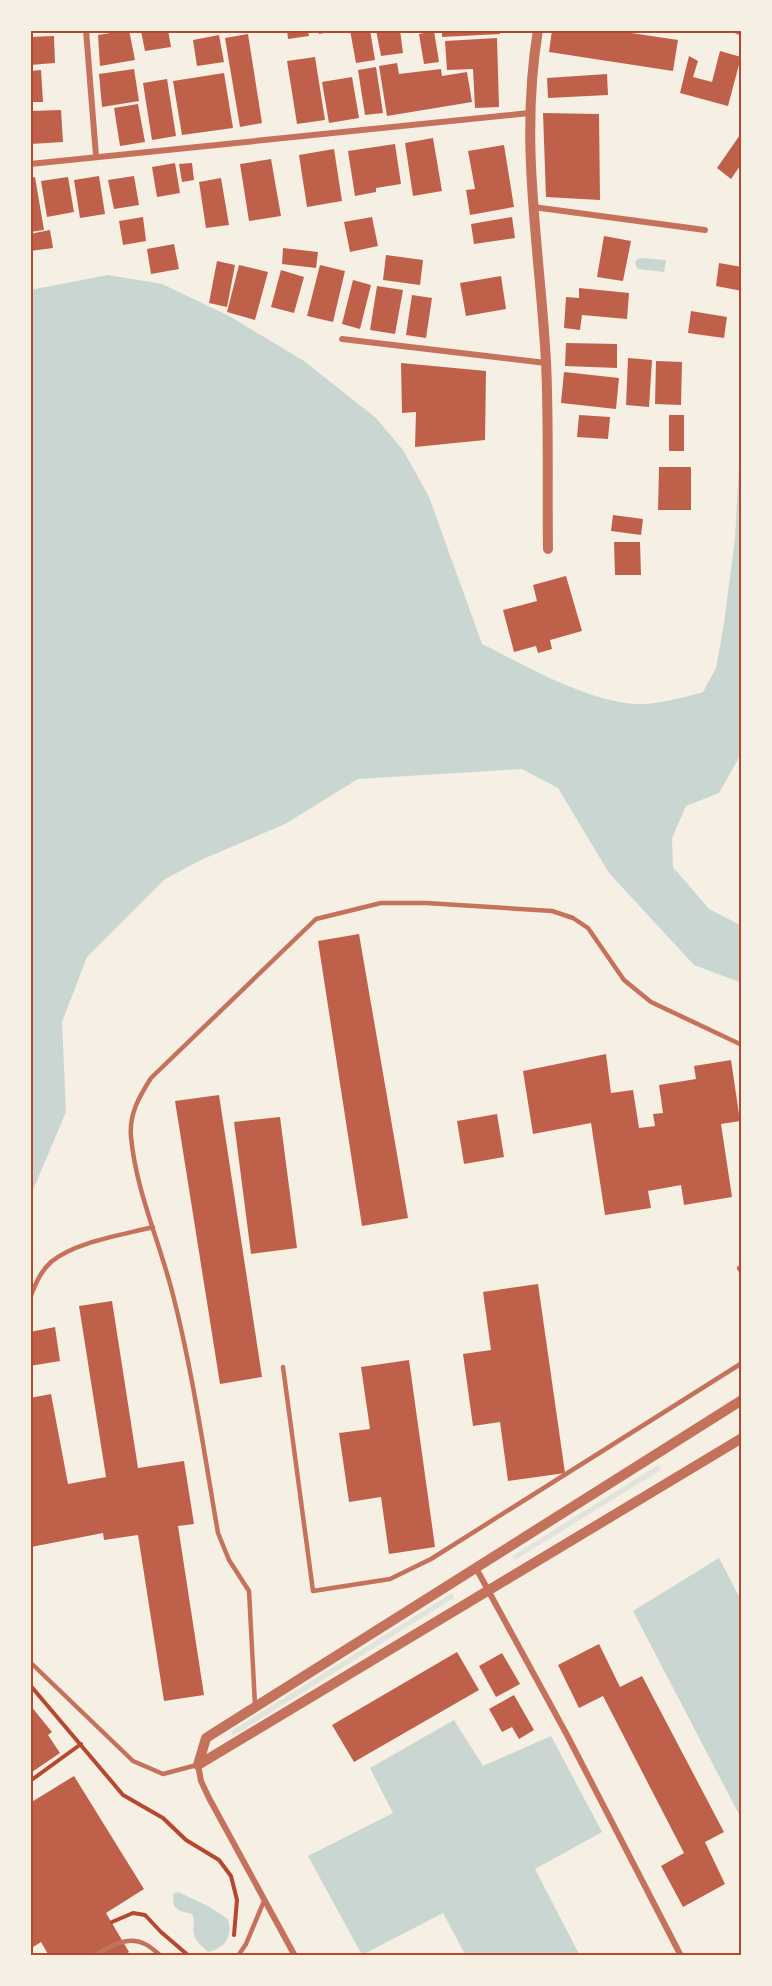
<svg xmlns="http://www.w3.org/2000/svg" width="772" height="1986" viewBox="0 0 772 1986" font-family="'IBM Plex Sans',sans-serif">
<rect width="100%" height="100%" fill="#f6efe4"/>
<!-- green -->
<path fill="#e2e4dc" d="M658,1465L661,1470L515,1560L512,1556Z
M452,1593L454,1598L233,1736L231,1731Z"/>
<!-- water -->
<path fill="#c9d6d2" d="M641,258L666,260L664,272L638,269L635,264L636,260Z
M108,275L162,284L229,316L304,361L376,418L403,450L429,497L482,644C527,666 584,700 635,704C650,706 687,697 703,692L716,668L724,624L735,538L742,413V752L719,793L686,806L672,838L673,867L709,909L742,926V983L694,965L609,873L558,788L522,769L358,779L285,824L203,859L165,879L87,957L62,1022L66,1112L30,1197V290Z
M719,1558L742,1602V1820L633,1611Z
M454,1720L483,1766L551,1736L602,1832L535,1869L580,1956H466L443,1913L362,1955L308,1856L393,1813L370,1768Z
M178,1892L208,1906L228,1919C233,1937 225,1948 208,1952C203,1947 196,1942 194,1935C192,1928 196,1922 192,1914L180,1911L174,1906L173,1894Z"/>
<!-- building -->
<path fill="#bf614a" d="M129,30L135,60L100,66L98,35Z
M147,30H168L171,47L145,51L141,31Z
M287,30H308L309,36L288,39Z
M318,30H334V31L319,34Z
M350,30H370L375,60L356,63Z
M376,30H400L403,53L381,56Z
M442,30H500V34L442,37Z
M552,30H611L678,40L673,71L549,52Z
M434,31L439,62L424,64L419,34Z
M248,34L262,123L240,127L225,38Z
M219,35L224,62L197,66L193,40Z
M54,36L55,63L30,65V37Z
M497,38L499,107L475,108L473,69L447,70L445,41Z
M720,51L741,57L728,106L680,93L689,56L698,61L693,77L712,82Z
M315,57L325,120L297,124L287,61Z
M397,63L399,74L441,69L442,76L467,72L472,102L387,116L379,66Z
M376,67L383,113L365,115L358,70Z
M134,69L139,101L102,107L99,74Z
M41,70L43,102H30V71Z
M224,73L233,128L182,135L173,81Z
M607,74L608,95L548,98L547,78Z
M352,77L359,118L329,123L322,82Z
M167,79L176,136L152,140L143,83Z
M138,104L145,142L120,146L114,108Z
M61,110L63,142L30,144V111Z
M543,113L599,114L600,200L546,197Z
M742,132V163L731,179L717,168Z
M433,138L442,191L413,196L405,143Z
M395,144L401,184L376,188V192L355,196L348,151Z
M504,145L514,207L470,215L466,190L475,189L468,151Z
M334,149L342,201L307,207L299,155Z
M271,159L281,216L249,221L240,164Z
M175,163L180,193L157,197L152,167Z
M192,163L194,180L182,182L179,164Z
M99,176L105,214L80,218L74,180Z
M134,176L139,205L114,209L108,180Z
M35,177L44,230L30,232V178Z
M68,177L74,212L47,217L41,181Z
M221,178L229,225L206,228L199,182Z
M143,217L146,241L123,245L119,221Z
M372,217L378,246L350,252L344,222Z
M512,217L515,238L474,244L471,224Z
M50,230L53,248L30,251V234Z
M604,236L631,241L623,281L597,277Z
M174,244L179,269L151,274L147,249Z
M283,248L318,252L316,268L282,264Z
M386,255L423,260L420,285L383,280Z
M217,261L235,265L227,307L209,303Z
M719,263L742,267V291L716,286Z
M239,265L268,272L255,320L227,312Z
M320,265L345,271L333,322L307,316Z
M281,270L304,277L294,313L271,307Z
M501,276L506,309L466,316L460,283Z
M353,280L371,285L360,329L342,324Z
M377,286L403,290L395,334L370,330Z
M579,288L629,293L627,319L582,315L580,330L564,328L566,297L579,298Z
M412,295L432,298L426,338L406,335Z
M691,311L727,317L724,338L688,333Z
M566,343L617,344V368L565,366Z
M628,358L652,360L649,407L626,405Z
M656,361L682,362L681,405L655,404Z
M401,363L486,371L485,440L415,447L416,412L402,413Z
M564,372L619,378L616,409L561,403Z
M579,415L610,417L608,439L577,437Z
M669,415H684V451H669Z
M659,467H691V510H658Z
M613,515L643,519L641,535L611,531Z
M614,542H640L641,575H615Z
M566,576L582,631L550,640L552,649L538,653L536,646L514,652L503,610L537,601L533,585Z
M359,934L408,1218L362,1226L318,941Z
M606,1054L611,1093L633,1090L639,1128L655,1126L653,1114L663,1113L659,1085L696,1079L694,1066L731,1060L740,1121L721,1124L732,1197L684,1205L681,1185L648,1191L651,1208L605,1215L591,1123L533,1134L523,1071Z
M219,1095L262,1377L220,1384L175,1101Z
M497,1114L504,1157L464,1164L457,1121Z
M280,1117L297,1248L251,1254L234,1122Z
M538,1284L565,1473L508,1481L500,1422L473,1426L463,1354L491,1350L483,1292Z
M112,1301L138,1468L184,1461L194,1524L178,1526L204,1695L164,1701L138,1535L104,1540L103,1533L31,1547L30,1398L51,1394L68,1484L106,1477L79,1306Z
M55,1327L60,1361L30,1366V1332Z
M409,1360L435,1547L389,1554L381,1497L349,1502L339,1433L370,1429L361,1367Z
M599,1644L620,1687L642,1676L724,1832L705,1842L725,1884L683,1907L661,1866L684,1853L603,1696L579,1708L558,1665Z
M457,1652L479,1690L354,1762L332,1725Z
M502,1653L520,1684L496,1697L479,1666Z
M514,1695L534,1730L519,1739L512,1727L502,1732L489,1709Z
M30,1705L52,1732L48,1735L60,1753L32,1772L30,1770Z
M74,1776L144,1889L106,1913L129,1952L122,1956H49L41,1942L30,1949V1803Z"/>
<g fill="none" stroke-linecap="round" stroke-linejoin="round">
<!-- path -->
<path stroke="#b5482f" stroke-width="4" d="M30,1685L123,1795L163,1818L186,1840L219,1860L231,1876L237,1900L234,1935
M30,1781L81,1744
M112,1922L133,1913L145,1915L161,1932L189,1956"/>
<!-- service -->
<path stroke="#c5725c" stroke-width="4.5" d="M742,1266L739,1268L742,1273
M30,1298C35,1285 40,1272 51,1262C75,1242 122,1235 153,1227
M283,1367L313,1591L390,1579L431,1559L742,1363
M30,1662L133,1761L163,1774L197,1765
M255,1705L249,1591L229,1560L218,1533C204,1453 193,1373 173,1295C160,1243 136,1191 131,1137C129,1114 139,1097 151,1078L316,919L381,903H426L552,911L573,918L588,928L624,980L651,1002L742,1045
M94,1956C109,1947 127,1935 145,1944C150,1946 156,1952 161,1956
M238,1956L246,1944L264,1901"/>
<!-- minor -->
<path stroke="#c5725c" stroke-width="6" d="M86,30L96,156
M735,30L742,33
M30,164L529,113
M533,207L705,230
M342,339L546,363
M476,1568L567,1735L681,1956
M198,1765L201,1781L209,1798L295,1956"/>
<!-- tertiary -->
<path stroke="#c5725c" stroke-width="10" d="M538,30C519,144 540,249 546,362C549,424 547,487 548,549
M742,1400L206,1738L198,1765L742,1438"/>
</g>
<!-- border -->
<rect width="772" height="1986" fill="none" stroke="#f6efe4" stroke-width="63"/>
<rect x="32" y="32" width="708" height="1922" fill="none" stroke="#b5482f" stroke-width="2"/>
</svg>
